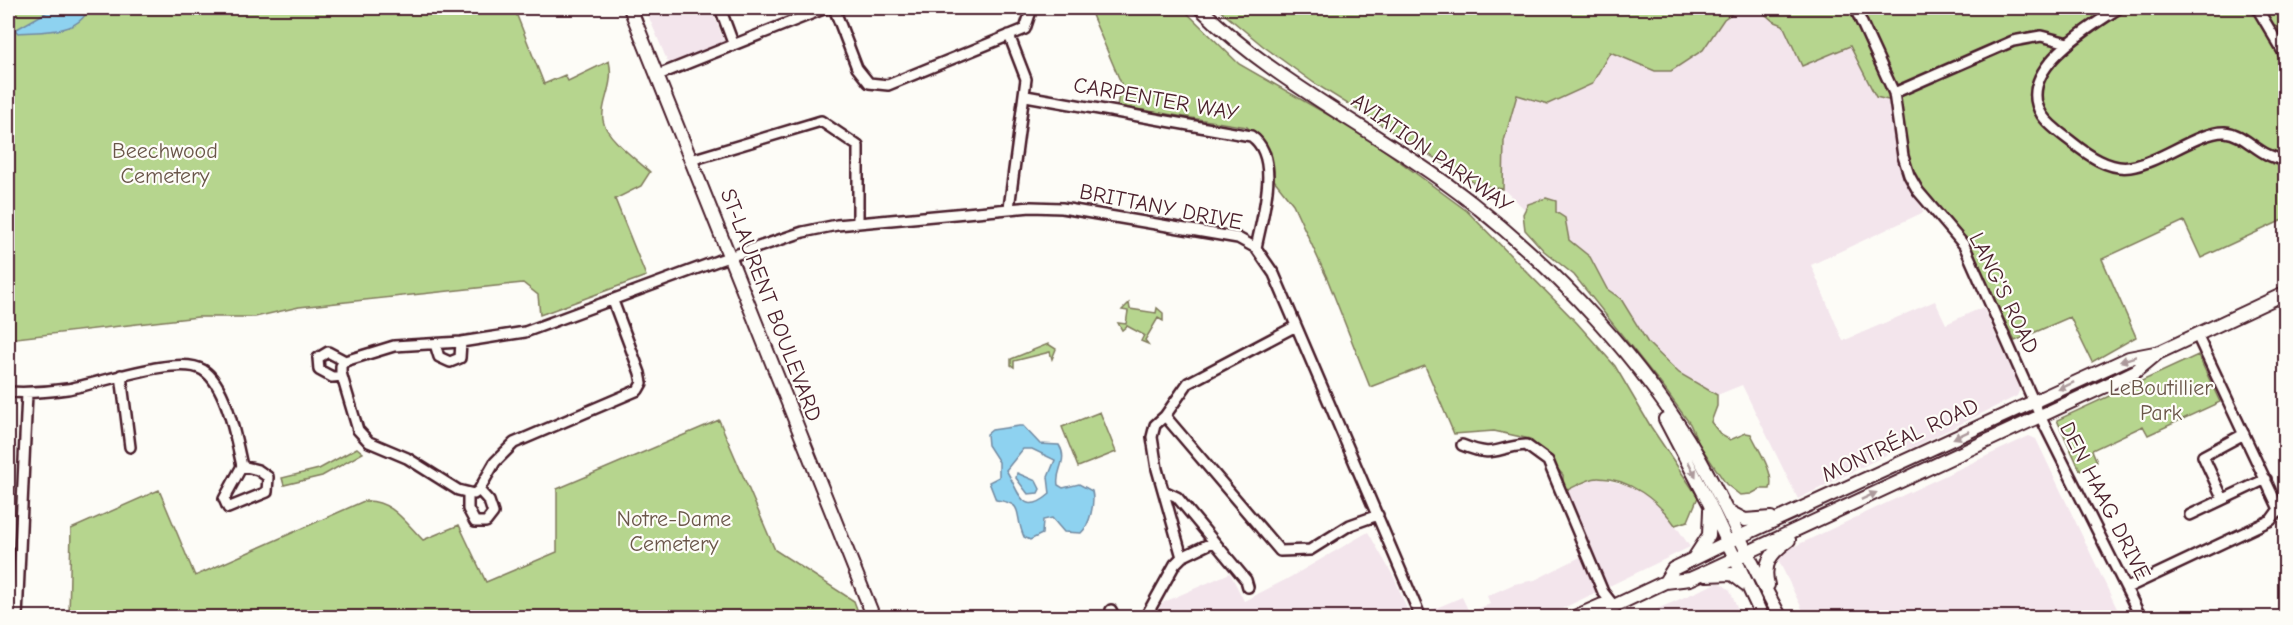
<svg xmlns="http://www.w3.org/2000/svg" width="2293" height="625" viewBox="0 0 2293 625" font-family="'Comic Neue',sans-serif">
<rect width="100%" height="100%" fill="#fdfcf7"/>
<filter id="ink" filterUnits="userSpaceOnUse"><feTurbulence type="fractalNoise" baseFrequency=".0167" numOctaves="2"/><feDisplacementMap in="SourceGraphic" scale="12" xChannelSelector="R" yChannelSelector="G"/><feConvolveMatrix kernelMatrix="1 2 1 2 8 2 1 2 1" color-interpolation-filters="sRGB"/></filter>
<g filter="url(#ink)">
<!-- built -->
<path fill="#f3e5ec" d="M645,8H711L725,43L669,65Z
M1740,8H1758L1773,21L1783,24L1802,66L1850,46L1876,97L1888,100L1901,172L1924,212L1811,265L1843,341L1935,301L1946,324L1983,307L2020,389L2017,396L1912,448L1894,451L1798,499L1742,385L1695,404L1530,214L1503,189L1504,141L1517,94L1592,84L1610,52L1655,71L1703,50L1724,19Z
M2029,436L2036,439L2121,617H1806L1776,555Z
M1597,478L1637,487L1668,514L1690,547L1545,617L1430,618L1427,612L1462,597L1469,612L1490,604L1487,596L1514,584L1535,580L1590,552L1563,492Z
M1368,532L1395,579L1410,617H1155L1162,603L1230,573L1244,601L1287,579Z
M1719,582L1730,590L1741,617H1639Z"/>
<!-- green -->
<path fill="#b6d58e" stroke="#807a5c" stroke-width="1.5" d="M8,8H514L544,84L565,75L568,81L609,61C615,86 600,103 603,120C605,137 638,161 650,172L641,186L615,199L646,276L540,315L538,295L523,283L299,307L255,317H198L8,339Z
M1089,8H1182L1239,64L1365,136L1467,211L1577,323L1615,366L1651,427L1698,497L1688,521L1675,525C1658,501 1630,478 1598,478C1588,478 1573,488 1563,492V475L1530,439L1494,431L1454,434L1425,366L1370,387L1327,278L1293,204L1274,180L1271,152L1247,127L1117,106L1121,83Z
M1217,8H1740L1724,19L1703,50L1671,71H1655L1610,52L1592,84L1548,104L1517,95L1504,141L1503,189L1476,184L1314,83L1263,46Z
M1758,8H2285V219L2201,258L2184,221L2102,259L2136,337L2092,362L2070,317L2015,341L1959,231L1922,192L1912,174L1905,156L1897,96L1888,100L1876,97L1850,46L1802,66L1783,25L1773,21Z
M1546,198L1556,201V212L1565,218L1569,240L1590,257L1607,289L1621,299L1648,343L1679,373L1717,395V406L1711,422L1721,435L1730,440L1746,433L1751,434C1758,449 1775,473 1770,489H1760L1751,494L1740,495L1726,484L1699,444L1690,424L1664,388L1574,275L1544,251L1525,230L1523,214L1528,204Z
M1129,303L1130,309L1156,313L1157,308L1163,313V321L1158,318L1145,340L1148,344L1141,341L1144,335L1127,326L1122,330L1118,323L1126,324L1128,311L1122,310Z
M1048,344L1056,349L1052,359L1050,352L1014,361V367L1011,365V359Z
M2198,355L2220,402L2148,435L2143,426L2092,450L2097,462L2080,470L2057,420Z
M1100,412L1116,452L1078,467L1062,427Z
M719,420L775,550L854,601L860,617H69L71,529L159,490L195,576L364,501C391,499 405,522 423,540L459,525L486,582L557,552V489Z
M357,448L363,453L322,476L284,485L282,478L319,469Z"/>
<!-- water -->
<path fill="#8ed2f0" stroke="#738aa1" stroke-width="1.5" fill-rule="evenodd" d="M54,8H89C78,35 43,31 18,33L15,30Z
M1019,426H1023L1040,444L1059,445C1069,461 1055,470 1058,485L1063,488L1079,484L1092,491C1095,503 1090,525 1081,533L1064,532L1052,518L1043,520L1042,534L1030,540L1024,537C1013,512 1026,504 996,500L989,482L999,477V462L988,445L987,434L992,430ZM1023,449H1032L1055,460L1048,477L1050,494C1021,519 1019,490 1006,470Z
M1017,473L1036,481L1040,489L1038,493L1028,494L1016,478Z"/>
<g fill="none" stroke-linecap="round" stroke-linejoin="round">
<defs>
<path id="minor" d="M720,8L733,43
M834,8L857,68L869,83L888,85L1025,29L1032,8
M1855,8L1894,93L1903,156L1909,175L1918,191L1964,245L2040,416L2141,618
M2119,8C2089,28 2014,71 2042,115C2049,126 2063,135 2073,143C2088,155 2109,170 2130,167C2159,163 2199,131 2225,132C2247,134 2259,158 2286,160
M2257,8L2286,57
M1009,35L1026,79L1009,208
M658,75L826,8
M1894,93L2013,41L2041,36L2068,43
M1026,96L1251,136C1282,157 1262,216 1256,248
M691,160L821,121L858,146V222
M613,301L640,373L642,383L638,390L514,443L495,462L479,490L474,494L458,490L407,458L369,442L358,430L341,373V366L345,361L394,346L461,342L525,332L717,261L803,232L837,225L1031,207L1062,208L1238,238L1256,248L1274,274L1421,618
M2197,335L2279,509L2286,515
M435,344L439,357L450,362L460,358L461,342
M121,375L130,447
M342,376L332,377L319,370L318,358L328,352L345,361
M8,392C27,393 47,392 67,389C96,385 178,354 203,370C227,385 236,440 242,466L224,499L228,508L267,492L268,477L258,470L242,466
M1165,416L1280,551L1310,550L1350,525L1378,515
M1462,445C1496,459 1495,447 1526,445L1548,461L1603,592L1614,606
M1164,491L1177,497L1246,580L1248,587
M468,494V509L475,522H486L493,513L489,501L479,490
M2223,499L2203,456L2244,434
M2190,515L2266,479
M1182,557L1157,469L1152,437L1155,425L1165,416L1188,383L1296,326
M2127,588L2271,520L2279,509
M1111,610L1115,618
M17,618L27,393
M1145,618L1175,564L1182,557L1213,542"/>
<path id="major" d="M630,8L874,618
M1200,8C1279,87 1385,134 1472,203C1558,271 1643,361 1698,456C1728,509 1751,565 1781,618
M1665,419L1709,503L1763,618
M1728,511L1745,520L1771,518
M1694,558L1709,535L1710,510
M1706,575L1732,574L1745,584
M1665,582L1673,569L1728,542L2129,358L2160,352L2286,293
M1768,585C1762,563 1772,552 1789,540
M1572,618L1602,605L1614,606
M1603,618L1614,606L1665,582L1690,579L1699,575L2105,386L2136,371L2159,352"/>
</defs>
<!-- minor casing -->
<use href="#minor" stroke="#4a1f2b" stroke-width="14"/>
<!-- major casing -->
<use href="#major" stroke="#4a1f2b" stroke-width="16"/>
<!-- minor -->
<use href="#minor" stroke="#fdfcf7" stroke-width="9"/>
<!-- major -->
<use href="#major" stroke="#fdfcf7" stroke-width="12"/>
</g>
<!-- one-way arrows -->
<defs><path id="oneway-solid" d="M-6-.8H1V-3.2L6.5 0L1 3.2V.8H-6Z" transform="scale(1.5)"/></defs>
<g fill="#ac999b">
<use href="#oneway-solid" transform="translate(2128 359) rotate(162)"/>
<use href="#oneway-solid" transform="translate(2066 386) rotate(155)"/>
<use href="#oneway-solid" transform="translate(1961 435) rotate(155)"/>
<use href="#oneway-solid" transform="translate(1692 469) rotate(63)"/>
<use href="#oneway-solid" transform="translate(1869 496) rotate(-25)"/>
</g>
</g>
<g text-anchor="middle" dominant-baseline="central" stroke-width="4.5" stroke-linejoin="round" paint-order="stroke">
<!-- street labels -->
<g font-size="22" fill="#4a1f2b" stroke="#fdfcf7">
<text transform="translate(1156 99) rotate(10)">CARPENTER WAY</text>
<text transform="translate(1432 153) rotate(35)">AVIATION PARKWAY</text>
<text transform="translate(1161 207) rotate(11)">BRITTANY DRIVE</text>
<text transform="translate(2004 293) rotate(64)">LANG'S ROAD</text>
<text transform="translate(771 305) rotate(69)">ST-LAURENT BOULEVARD</text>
<text transform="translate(1900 440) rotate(-25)">MONTRÉAL ROAD</text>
<text transform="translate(2105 501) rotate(63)">DEN HAAG DRIVE</text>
</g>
<!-- park labels -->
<g font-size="22" fill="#6a5649" stroke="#fdfcf7">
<text x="165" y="151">Beechwood<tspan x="165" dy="25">Cemetery</tspan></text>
<text x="2161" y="388">LeBoutillier<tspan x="2161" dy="25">Park</tspan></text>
<text x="674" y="519">Notre-Dame<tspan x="674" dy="25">Cemetery</tspan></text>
</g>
</g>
<!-- margin -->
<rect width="2293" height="625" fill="none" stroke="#fdfcf7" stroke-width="30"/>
<rect x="15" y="15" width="2263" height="595" fill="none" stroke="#4a1f2b" stroke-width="2" filter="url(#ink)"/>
</svg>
